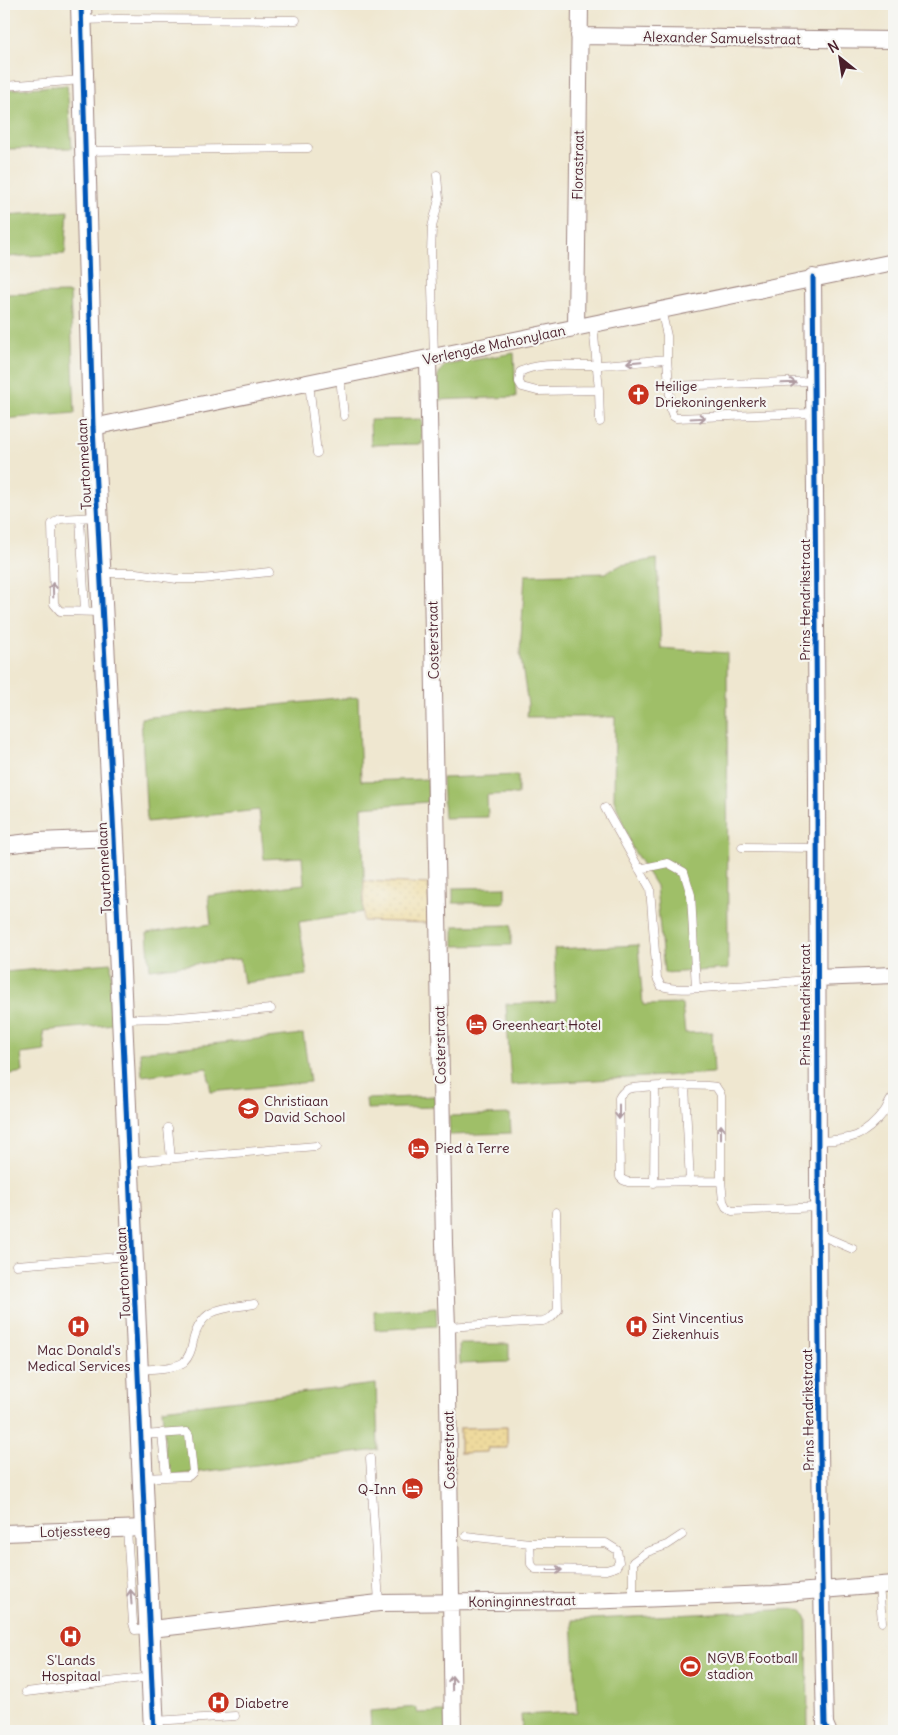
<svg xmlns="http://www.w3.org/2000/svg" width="898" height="1735" viewBox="0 0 898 1735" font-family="Delius,sans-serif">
<defs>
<pattern id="sand-dots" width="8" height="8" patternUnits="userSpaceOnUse" patternTransform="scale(1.25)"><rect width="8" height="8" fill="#eeda9e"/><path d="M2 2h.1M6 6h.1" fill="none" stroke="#cebb88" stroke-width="1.8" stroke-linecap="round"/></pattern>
</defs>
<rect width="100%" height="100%" fill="#f6f6f2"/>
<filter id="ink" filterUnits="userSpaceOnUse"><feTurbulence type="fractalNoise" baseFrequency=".02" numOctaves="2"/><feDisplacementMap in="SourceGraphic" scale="10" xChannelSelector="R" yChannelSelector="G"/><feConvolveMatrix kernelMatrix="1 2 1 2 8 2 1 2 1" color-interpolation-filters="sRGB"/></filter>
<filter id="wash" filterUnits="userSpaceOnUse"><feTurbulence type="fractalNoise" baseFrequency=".0096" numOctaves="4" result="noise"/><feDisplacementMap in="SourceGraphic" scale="20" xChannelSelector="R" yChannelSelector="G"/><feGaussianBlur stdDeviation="1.12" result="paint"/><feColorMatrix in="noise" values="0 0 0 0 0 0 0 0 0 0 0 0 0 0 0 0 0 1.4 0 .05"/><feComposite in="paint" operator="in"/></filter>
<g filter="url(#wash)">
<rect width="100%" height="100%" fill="#efe7d0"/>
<!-- grass -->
<path fill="#9fbf68" stroke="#746f4a" d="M67,85L72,148L4,149V90Z
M4,205L5,215L68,211L65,254L4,257Z
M70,293L75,413L4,419V294Z
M514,353L516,397L437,400C437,386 434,374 446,365Z
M422,419V444L371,445L370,420Z
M657,559L661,648L727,653L728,969L664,973L656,886L632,848L614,799L615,717H527L528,705L520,653L525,575L606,573L621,565Z
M358,697L361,781L428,779V802L362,807L364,876L363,912L299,922L307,975L244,983L240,959L150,969L147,933L211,924L208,896L304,884L302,857L264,859L259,810L147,822L141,718Z
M518,775V794L487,795L488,817L444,818L442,778Z
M505,887V903H453V888Z
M511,925V945L454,946V926Z
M638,945L643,1005L682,1004L685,1033L712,1032L714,1073L511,1085L506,1004L556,1002L554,949Z
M111,963L114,1024L43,1031L45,1051L21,1054L23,1072L4,1075V972Z
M303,1034L310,1082L211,1092L207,1068L142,1076L140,1052Z
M435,1096V1107L367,1109L366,1099Z
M510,1114L511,1133L450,1135L449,1116Z
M436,1307L437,1326L375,1330L374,1311Z
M459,1344H509V1362L460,1364Z
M376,1384L378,1450L167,1476L162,1409Z
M796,1609L802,1610L807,1619L808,1731H522L521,1715L577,1712L572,1620Z
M416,1707L417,1713L445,1712L447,1731H371L370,1711Z"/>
<!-- sand -->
<path fill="url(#sand-dots)" stroke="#9c7c64" d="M364,881L429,884L430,923L363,921Z
M507,1427V1448H488L487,1452L460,1453V1428Z"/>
</g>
<g filter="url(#ink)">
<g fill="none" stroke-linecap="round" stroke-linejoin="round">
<defs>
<path id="service" d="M83,20L117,19L296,20
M4,86L82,80
M87,151L308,148
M593,324L599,390L537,391L522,387L519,382L520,372C539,361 575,366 597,365C621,364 644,361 667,359V336L661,309
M434,357L431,252L432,227L439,199L437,175
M667,359L671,411L673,416L676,418L814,413
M340,377L344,416
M309,383L317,453
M670,386L814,381
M599,390L600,422
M96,517L60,519L52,524L54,604L60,611L101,612
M80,518L85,611
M101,573H136L177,579H202L269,572
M605,808L650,888L657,978L661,986C678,991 698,988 716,987C750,985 783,984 816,978
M742,847L817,848
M639,869L668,863L684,872L691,895L696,988
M122,1019L168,1018L271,1009
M685,1086L690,1182
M168,1128L171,1159
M817,1141C850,1139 862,1140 884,1112C888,1107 889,1100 894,1096
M129,1162L316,1146
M721,1181L628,1182L623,1180L620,1177L619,1098C621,1094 624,1091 628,1089C638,1086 706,1084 716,1087L720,1093L721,1096V1181L723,1201L726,1207L732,1211L818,1207
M654,1183L655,1087
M818,1234L853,1249
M16,1265L131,1256
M447,1327L543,1321L552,1317L558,1310L556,1212
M138,1370C150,1369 175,1369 184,1362C190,1356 192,1348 193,1341C202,1305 224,1309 254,1304
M162,1433L166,1477
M142,1435L187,1432L189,1435L193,1472L189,1476L143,1478
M370,1458L379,1603
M127,1529L133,1623L135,1630L149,1629
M466,1536L530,1543H606L617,1550L619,1562L616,1567L606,1570L535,1569L531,1564L530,1543
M879,1585L882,1622
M633,1599V1562L647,1552L667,1545L682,1535
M26,1692L150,1677
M154,1721L235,1716"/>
<path id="minor" d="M579,36L894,40
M813,277C814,447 817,616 817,786C818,1099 817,1412 825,1724L828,1731
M576,327L580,4
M428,359L444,1244L447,1327L453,1731
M93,427L894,262
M4,845L38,841L114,838
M816,978L894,975
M4,1533L145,1528
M151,1629L379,1603L585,1601L773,1594L894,1584"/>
<path id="tertiary" d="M81,4L93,427L114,838L154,1731"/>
</defs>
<!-- service casing -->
<use href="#service" stroke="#9c837e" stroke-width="9"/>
<!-- minor casing -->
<use href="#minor" stroke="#9c837e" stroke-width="18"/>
<!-- tertiary casing -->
<use href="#tertiary" stroke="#9c837e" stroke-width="22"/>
<!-- service -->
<use href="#service" stroke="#fff" stroke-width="8"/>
<!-- minor -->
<use href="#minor" stroke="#fff" stroke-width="16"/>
<!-- tertiary -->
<use href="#tertiary" stroke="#fff" stroke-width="20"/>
<defs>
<path id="cycleway" d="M81,4L93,427L114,838L154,1731
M813,277C814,447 817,616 817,786C818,1099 817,1412 825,1724L828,1731"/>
</defs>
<!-- cycleway casing -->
<use href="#cycleway" stroke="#f6f6f2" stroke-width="8"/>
<!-- cycleway -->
<use href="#cycleway" stroke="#0057b8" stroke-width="5"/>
</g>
<!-- one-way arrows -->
<defs><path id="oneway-shaft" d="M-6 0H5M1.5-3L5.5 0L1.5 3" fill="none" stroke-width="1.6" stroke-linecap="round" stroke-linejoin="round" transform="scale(1.25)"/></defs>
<g stroke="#ae9aa0">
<use href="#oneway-shaft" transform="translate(634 362) rotate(175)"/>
<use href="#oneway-shaft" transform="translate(789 383) rotate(-2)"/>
<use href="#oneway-shaft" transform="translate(698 418) rotate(-3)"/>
<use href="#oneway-shaft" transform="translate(53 590) rotate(-92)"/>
<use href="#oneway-shaft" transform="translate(619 1112) rotate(90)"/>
<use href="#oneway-shaft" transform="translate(721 1132) rotate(-90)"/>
<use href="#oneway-shaft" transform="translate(555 1570)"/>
<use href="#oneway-shaft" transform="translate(131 1597) rotate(-94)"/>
<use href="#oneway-shaft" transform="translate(452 1683) rotate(-91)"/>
</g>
</g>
<!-- icons -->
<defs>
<symbol id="church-disc" viewBox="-11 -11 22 22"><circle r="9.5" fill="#c8321e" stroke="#f6f6f2"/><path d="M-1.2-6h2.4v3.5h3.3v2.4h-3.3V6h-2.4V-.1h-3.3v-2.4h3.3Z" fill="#fff"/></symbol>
<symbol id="hotel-disc" viewBox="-11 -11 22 22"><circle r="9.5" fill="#c8321e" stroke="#f6f6f2"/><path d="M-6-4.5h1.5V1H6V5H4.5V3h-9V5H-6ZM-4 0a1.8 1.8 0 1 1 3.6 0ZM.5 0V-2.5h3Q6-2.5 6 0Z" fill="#fff"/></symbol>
<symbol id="school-disc" viewBox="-11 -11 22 22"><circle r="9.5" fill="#c8321e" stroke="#f6f6f2"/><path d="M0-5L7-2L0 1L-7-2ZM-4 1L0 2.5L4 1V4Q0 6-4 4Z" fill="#fff"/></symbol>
<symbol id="hospital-disc" viewBox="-11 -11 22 22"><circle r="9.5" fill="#c8321e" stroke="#f6f6f2"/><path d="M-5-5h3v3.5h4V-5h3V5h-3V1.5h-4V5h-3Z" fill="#fff"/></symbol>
<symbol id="stadium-disc" viewBox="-11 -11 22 22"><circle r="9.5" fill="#c8321e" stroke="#f6f6f2"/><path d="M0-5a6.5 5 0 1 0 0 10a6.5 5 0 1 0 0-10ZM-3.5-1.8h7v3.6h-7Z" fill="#fff"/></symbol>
</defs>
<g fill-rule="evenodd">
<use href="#church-disc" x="626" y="382" width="25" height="25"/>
<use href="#hotel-disc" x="464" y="1012" width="25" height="25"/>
<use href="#school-disc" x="236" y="1096" width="25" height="25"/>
<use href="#hotel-disc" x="406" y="1136" width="25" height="25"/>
<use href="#hospital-disc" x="624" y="1314" width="25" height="25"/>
<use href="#hospital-disc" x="66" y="1314" width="25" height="25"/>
<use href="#hotel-disc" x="400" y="1476" width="25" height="25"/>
<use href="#hospital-disc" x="58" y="1624" width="25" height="25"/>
<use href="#stadium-disc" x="678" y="1654" width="25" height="25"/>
<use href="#hospital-disc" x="206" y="1690" width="25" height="25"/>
</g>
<g text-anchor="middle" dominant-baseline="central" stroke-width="4.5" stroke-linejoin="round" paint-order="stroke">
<!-- street labels -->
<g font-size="14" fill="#4a1f2b" stroke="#f6f6f2">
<text transform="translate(722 38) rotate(1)">Alexander Samuelsstraat</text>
<text transform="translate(578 165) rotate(-89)">Florastraat</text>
<text transform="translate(494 345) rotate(-12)">Verlengde Mahonylaan</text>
<text transform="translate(84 464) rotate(-93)">Tourtonnelaan</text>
<text transform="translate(805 600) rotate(-90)">Prins Hendrikstraat</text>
<text transform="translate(433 640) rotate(-91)">Costerstraat</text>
<text transform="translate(104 868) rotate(-93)">Tourtonnelaan</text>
<text transform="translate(805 1005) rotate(-90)">Prins Hendrikstraat</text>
<text transform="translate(440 1045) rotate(-91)">Costerstraat</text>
<text transform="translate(123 1273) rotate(-93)">Tourtonnelaan</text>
<text transform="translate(808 1410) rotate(-91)">Prins Hendrikstraat</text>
<text transform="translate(449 1450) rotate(-91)">Costerstraat</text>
<text transform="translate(75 1531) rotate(-2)">Lotjessteeg</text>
<text transform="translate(522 1601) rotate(-1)">Koninginnestraat</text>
</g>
<!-- poi labels -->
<g font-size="14" fill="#4a1f2b" stroke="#f6f6f2" text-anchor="start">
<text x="655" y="386">Heilige<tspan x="655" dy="16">Driekoningenkerk</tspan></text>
<text x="492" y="1025">Greenheart Hotel</text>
<text x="264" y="1101">Christiaan<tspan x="264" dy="16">David School</tspan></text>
<text x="435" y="1148">Pied à Terre</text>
<text x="652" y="1318">Sint Vincentius<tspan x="652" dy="16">Ziekenhuis</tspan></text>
<text x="79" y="1350" text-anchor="middle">Mac Donald's<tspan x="79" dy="16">Medical Services</tspan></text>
<text x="396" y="1489" text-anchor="end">Q-Inn</text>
<text x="707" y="1658">NGVB Football<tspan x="707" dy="16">stadion</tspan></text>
<text x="71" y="1660" text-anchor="middle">S'Lands<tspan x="71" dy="16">Hospitaal</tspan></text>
<text x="235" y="1703">Diabetre</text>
</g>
</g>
<!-- margin -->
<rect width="898" height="1735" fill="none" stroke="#f6f6f2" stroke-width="20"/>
<!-- north arrow -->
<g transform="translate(840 58) rotate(330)" stroke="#f6f6f2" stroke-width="4" paint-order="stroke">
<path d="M0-4L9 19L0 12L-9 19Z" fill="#4a1f2b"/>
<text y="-8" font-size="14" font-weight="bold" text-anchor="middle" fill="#4a1f2b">N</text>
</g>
</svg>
